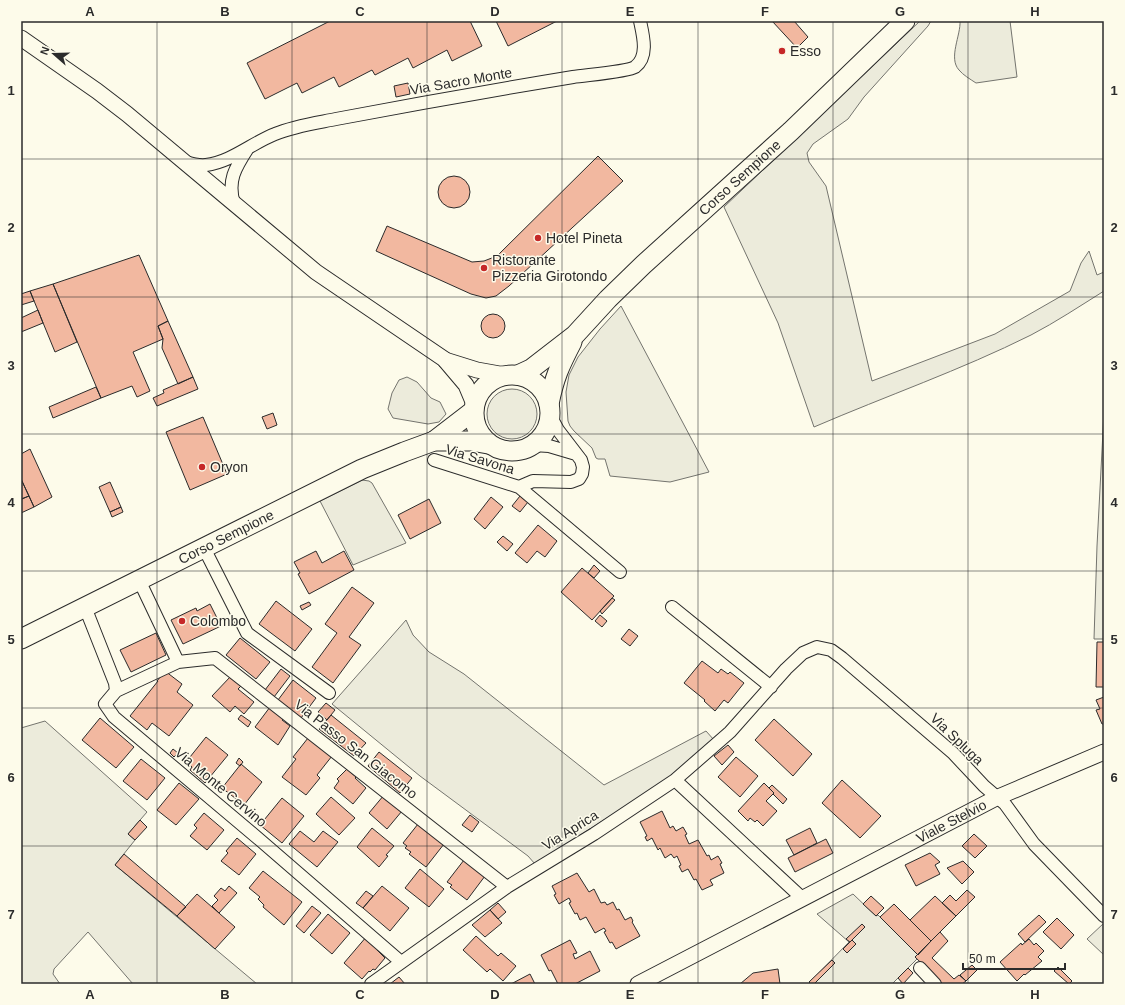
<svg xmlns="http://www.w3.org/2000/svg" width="1125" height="1005" viewBox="0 0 1125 1005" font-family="Arial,sans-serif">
<rect width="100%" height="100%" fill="#fdfbea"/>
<!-- green -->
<path fill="#ecebdb" stroke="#74746e" d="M920,21H931L928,26L864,97L848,119L813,144L807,153L809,162L826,186L872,381L995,334L1070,291L1081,263L1089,251L1097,275L1104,272V291C1080,306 1056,322 1031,335C961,370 886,396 814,427L778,323L724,207Z
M960,21H1010L1017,77L976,83C970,79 963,75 959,70C948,58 961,35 960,21Z
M621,306L709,472L670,482L610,476L605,459H598L596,458L592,448L574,431L570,426L568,421L566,392L569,375L578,357L600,329Z
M407,377L417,382L431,398L440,402L446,414L439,422L428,424L393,418L388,409L392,393L399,380Z
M487 414a25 25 0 1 1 50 0a25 25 0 1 1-50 0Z
M1104,412V639H1094L1097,546Z
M362,480L369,481L372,483L406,543L353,565L320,501Z
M406,620L413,635L429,652L464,674L604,785L706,731L714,740L668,779L535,864L528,856L420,776L332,704Z
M45,721L147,812L128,834L135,840L115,865L257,984H133L88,932L54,969L53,974L60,984H21V728Z
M853,894L876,916L878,915L918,955L917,959L892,984H808L849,942L817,914Z
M1104,923V955L1087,939Z"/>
<!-- building -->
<path fill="#f2b8a0" stroke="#2b2b2b" d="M330,21H470L482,46L452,61L447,50L413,68L408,58L375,75L372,70L339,87L334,77L302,93L297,83L265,99L247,63Z
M496,21H557L508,46Z
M772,21H794L808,37L797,48Z
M408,83L410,94L396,97L394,86Z
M598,156L623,181L509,286L496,296L486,298L471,294L376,251L387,226L472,262L484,261L497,256Z
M438 192a16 16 0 1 1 32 0a16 16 0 1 1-32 0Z
M139,255L168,321L158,326L163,339L133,352L150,391L137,397L132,386L101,398L53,284Z
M53,284L77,342L55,352L30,291Z
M30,291L34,301L21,305V294Z
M38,310L43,323L21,332V318Z
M481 326a12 12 0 1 1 24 0a12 12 0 1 1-24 0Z
M168,321L193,377L178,384L162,348L163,339L158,326Z
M193,377L198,389L157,406L153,398L164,393L163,390Z
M96,387L101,398L53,418L49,407Z
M273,413L277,425L267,429L262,417Z
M203,417L227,474L190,490L166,432Z
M30,449L52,497L34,507L21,479V454Z
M21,479L29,496L22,499L21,497Z
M110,482L121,507L110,512L99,487Z
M29,496L34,507L21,513V499Z
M520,496L528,502L520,512L512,506Z
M491,497L503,507L485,529L474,519Z
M429,499L441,523L410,539L398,515Z
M121,507L123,512L112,517L110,512Z
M538,525L557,541L545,557L537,551L527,563L515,553Z
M503,536L513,544L507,551L497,542Z
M316,551L322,563L344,551L354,570L309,594L298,574L300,573L294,562Z
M594,565L600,571L594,578L588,573Z
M582,568L614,596L592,620L561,592Z
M352,587L374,603L349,637L361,645L333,683L312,667L337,633L325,624Z
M612,598L615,600L602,614L600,611Z
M276,601L312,629L295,651L259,624Z
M309,602L311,605L302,610L300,606Z
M210,604L221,626L183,644L171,620L196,608L197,611Z
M600,615L607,621L602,627L595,621Z
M629,629L638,636L630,646L621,639Z
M156,633L166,655L131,672L120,650Z
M240,638L270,662L256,679L226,655Z
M1097,642H1104V687H1096Z
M702,661L718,673L721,669L728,674L730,672L744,683L728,703L724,700L715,711L704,701L705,700L684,683Z
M281,669L290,676L274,697L265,690Z
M165,671L182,684L177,692L193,705L169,736L152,723L147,730L130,716L158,681H157Z
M231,676L242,685L238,689L254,702L244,714L235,706L230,712L212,696Z
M293,680L316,698L301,718L278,700Z
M1104,697V724H1102L1096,710L1100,709L1096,700Z
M326,703L335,710L327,720L318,712Z
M270,707L284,718L282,720L290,726L278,745L255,727Z
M241,715L251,722L248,727L238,719Z
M331,715L366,743L354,756L319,729Z
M100,718L134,747L116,768L82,740Z
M774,719L812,754L793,776L755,740Z
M206,737L228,755L205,783L190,770L192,767L186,762Z
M308,738L332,756L317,775L320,778L306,795L282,777L296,759L293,757Z
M728,745L734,752L722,765L714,756Z
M173,749L178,753L174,757L170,753Z
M379,752L412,778L400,793L368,766Z
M736,757L758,776L740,797L718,777Z
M239,758L243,762L240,766L236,763Z
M141,759L165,778L147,800L123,781Z
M241,764L262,782L244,805L222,788Z
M347,769L356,777L355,778L366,788L353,804L334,788L339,781L337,779Z
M842,780L881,816L860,838L822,803Z
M179,783L199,799L176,825L157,810Z
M764,783L774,793L766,801L777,811L763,826L757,820L755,822L750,818L748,821L738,811Z
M772,785L787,799L783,804L773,794L774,793L769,788Z
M384,795L402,811L387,829L369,813Z
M331,797L355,818L339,835L316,814Z
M282,798L304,816L282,843L260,825Z
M662,811L670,828L673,826L676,831L683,827L687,834L685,835L689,844L698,840L707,856L709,855L711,860L718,856L722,863L720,864L724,873L710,880L713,885L702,890L696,879L694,880L688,869L682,872L679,866L681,865L677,856L674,858L671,854L665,858L660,848L658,850L652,838L647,841L645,837L647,836L640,822Z
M204,813L224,830L207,850L190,836L197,828L194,825Z
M470,815L479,822L472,832L462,825Z
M140,820L147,827L135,840L128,834Z
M418,824L444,844L426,867L409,854L411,852L405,848L407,846L403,843Z
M372,828L394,846L386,855L388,856L379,867L357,847Z
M810,828L817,843L794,855L786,840Z
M300,831L314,842L323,831L338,842L317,867L289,844Z
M974,834L987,846L975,858L962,846Z
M237,838L256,854L239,875L221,861L228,853L226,851Z
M826,839L833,853L795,872L788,858Z
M930,853L940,862L935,865L940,874L916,886L905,865Z
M124,854L186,907L177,916L115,865Z
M464,860L485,876L467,900L450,887L452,885L447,882Z
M963,861L974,872L962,884L947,868Z
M420,869L444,889L429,907L405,888Z
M263,871L302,902L284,925L263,907L264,905L258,899L260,897L249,888Z
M577,873L589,892L594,889L601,903L605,902L607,905L613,902L617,910L619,909L625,920L631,917L633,921L632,922L640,936L616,949L612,942L610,943L604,932L606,931L604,928L595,933L586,917L580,920L577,913L575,914L569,903L571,902L569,898L559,904L554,895L556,894L552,886Z
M229,886L237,893L219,913L212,906L218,900L214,896L221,888L225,891Z
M382,886L409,908L390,931L363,908Z
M967,890L975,897L956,916L942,903L950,895L956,901Z
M366,891L373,896L363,908L356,903Z
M197,894L235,927L215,949L177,916Z
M871,896L884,908L876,916L863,904Z
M935,896L956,916L931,941L910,920Z
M498,903L506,912L498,919L490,910Z
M894,904L931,941L918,955L880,917Z
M312,906L321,913L304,933L296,926Z
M490,910L502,923L485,937L472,925Z
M328,914L350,933L332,954L310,935Z
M1039,915L1046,922L1025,942L1018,934Z
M1057,918L1074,935L1061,949L1043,932Z
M862,924L865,927L850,942L846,939Z
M940,932L948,941L932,958L954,979L959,975L966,981L962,984H943L915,957Z
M367,936L380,947L377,950L385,958L375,970L373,969L370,972L369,971L362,979L344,963Z
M476,936L498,956L501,953L516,966L503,981L490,969L487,972L463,950Z
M1029,939L1034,945L1036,943L1044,951L1038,957L1042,961L1025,975L1024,974L1017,981L1000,962L1021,943L1022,945Z
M570,940L577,953L573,954L575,959L590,951L600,971L575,984H558L551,970L549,971L541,955Z
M852,940L856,944L847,953L843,949Z
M832,960L835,963L814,984H811L809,982Z
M972,965L977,970L966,981L960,975Z
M1058,967L1072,981L1069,984L1054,971Z
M908,968L913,973L903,984L898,978Z
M778,969L780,984H740L753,973Z
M530,974L535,984H511Z
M399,977L405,984H390Z"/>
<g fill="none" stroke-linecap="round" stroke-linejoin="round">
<defs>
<path id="minor" d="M185,162C192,164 199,166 206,165C231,162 252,143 275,134C294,126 316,123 336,119C415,104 494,90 573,77C585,75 627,72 635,67C649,57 643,35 640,21
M234,204C227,181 235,168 248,148
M533,445L549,446L576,454
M434,460L519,487L620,572
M519,487L533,481L571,482L579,479L582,474L583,467L581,460L558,430L550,415
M204,548L247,633L329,693
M139,580L178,662
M85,607L115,683L116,691L105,704L114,717L260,840L401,962
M672,607L771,687
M116,691L178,662L215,658L507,887
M675,780L802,898
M920,968L935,984
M371,984L507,887L594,834L675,780L730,732L786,669L803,653L817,647L831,650L842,658L953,753L984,786L1005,804L1034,844L1104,916"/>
<g id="tertiary">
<path d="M21,38L97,91L127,114L316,272L444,359L466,385L474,404"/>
<path d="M445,360L477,370L505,375"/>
<path id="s1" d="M638,984L996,798L1104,752"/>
</g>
<g id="primary">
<circle cx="512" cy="413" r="38"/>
<path id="s2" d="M518,375L531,369L575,335L608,299L643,265L791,131L905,21"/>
<path d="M549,404C554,378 560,365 572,342"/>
<path d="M434,441L473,411"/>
<path id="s3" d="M21,639L362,469L404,452L434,441H471L488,444"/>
</g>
</defs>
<!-- minor casing -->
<use href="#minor" stroke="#2b2b2b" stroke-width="14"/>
<!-- tertiary casing -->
<use href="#tertiary" stroke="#2b2b2b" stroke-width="17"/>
<!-- primary casing -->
<use href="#primary" stroke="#2b2b2b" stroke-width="21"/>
<!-- minor -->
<use href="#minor" stroke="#fdfbea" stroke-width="12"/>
<!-- tertiary -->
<use href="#tertiary" stroke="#fdfbea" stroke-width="15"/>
<!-- primary -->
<use href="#primary" stroke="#fdfbea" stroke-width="19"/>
</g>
<!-- grid -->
<path fill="none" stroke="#2b2b2b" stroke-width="1" stroke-opacity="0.55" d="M157,21V984M292,21V984M427,21V984M562,21V984M698,21V984M833,21V984M968,21V984M21,159H1104M21,297H1104M21,434H1104M21,571H1104M21,708H1104M21,846H1104"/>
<!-- markers -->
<g fill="#c62828" stroke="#fdfbea" stroke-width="1.5">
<circle cx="782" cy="51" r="4"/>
<circle cx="538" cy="238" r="4"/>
<circle cx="484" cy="268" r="4"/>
<circle cx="202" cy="467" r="4"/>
<circle cx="182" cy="621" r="4"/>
</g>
<g text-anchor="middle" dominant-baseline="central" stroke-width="3" stroke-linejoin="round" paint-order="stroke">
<!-- poi labels -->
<g font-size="14" fill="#2b2b2b" stroke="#fdfbea" text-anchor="start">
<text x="790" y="51">Esso</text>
<text x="546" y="238">Hotel Pineta</text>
<text x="492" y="260">Ristorante<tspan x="492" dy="16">Pizzeria Girotondo</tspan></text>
<text x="210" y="467">Oryon</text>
<text x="190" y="621">Colombo</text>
</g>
<!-- street labels -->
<g font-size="14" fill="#2b2b2b" stroke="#fdfbea">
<text transform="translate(461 81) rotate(-10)">Via Sacro Monte</text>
<text stroke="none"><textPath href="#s2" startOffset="298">Corso Sempione</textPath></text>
<text transform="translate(480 459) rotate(17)">Via Savona</text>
<text stroke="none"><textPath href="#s3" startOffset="229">Corso Sempione</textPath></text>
<text transform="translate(957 739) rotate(44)">Via Spluga</text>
<text transform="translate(356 749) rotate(38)">Via Passo San Giacomo</text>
<text transform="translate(221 787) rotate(40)">Via Monte Cervino</text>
<text stroke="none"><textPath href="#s1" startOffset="353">Viale Stelvio</textPath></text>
<text transform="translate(570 830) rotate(-32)">Via Aprica</text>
</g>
</g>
<!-- border -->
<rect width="1125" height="1005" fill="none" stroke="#fdfbea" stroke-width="44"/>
<!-- north arrow -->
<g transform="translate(54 54) rotate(290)" stroke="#fdfbea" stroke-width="3" paint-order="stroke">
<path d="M0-3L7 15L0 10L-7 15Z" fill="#2b2b2b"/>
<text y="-6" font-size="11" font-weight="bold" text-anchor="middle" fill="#2b2b2b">N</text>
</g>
<!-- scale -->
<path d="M963 963v6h102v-6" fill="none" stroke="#2b2b2b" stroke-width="2"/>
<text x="969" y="963" font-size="12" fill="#2b2b2b" stroke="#fdfbea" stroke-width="3" paint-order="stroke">50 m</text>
<rect x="22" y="22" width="1081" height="961" fill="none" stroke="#2b2b2b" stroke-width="1.5"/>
<g font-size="13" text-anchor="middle" font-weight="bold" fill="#2b2b2b">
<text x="90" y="16">A</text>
<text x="225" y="16">B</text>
<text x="360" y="16">C</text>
<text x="495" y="16">D</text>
<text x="630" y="16">E</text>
<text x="765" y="16">F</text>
<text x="900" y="16">G</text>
<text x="1035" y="16">H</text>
<text x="11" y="95">1</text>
<text x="1114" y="95">1</text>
<text x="11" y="232">2</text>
<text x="1114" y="232">2</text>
<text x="11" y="370">3</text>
<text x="1114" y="370">3</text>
<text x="11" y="507">4</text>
<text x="1114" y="507">4</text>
<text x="11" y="644">5</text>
<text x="1114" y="644">5</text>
<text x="11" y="782">6</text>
<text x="1114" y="782">6</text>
<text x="11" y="919">7</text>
<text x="1114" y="919">7</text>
<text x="90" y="999">A</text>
<text x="225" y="999">B</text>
<text x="360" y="999">C</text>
<text x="495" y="999">D</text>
<text x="630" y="999">E</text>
<text x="765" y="999">F</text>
<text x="900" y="999">G</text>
<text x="1035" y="999">H</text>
</g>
</svg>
